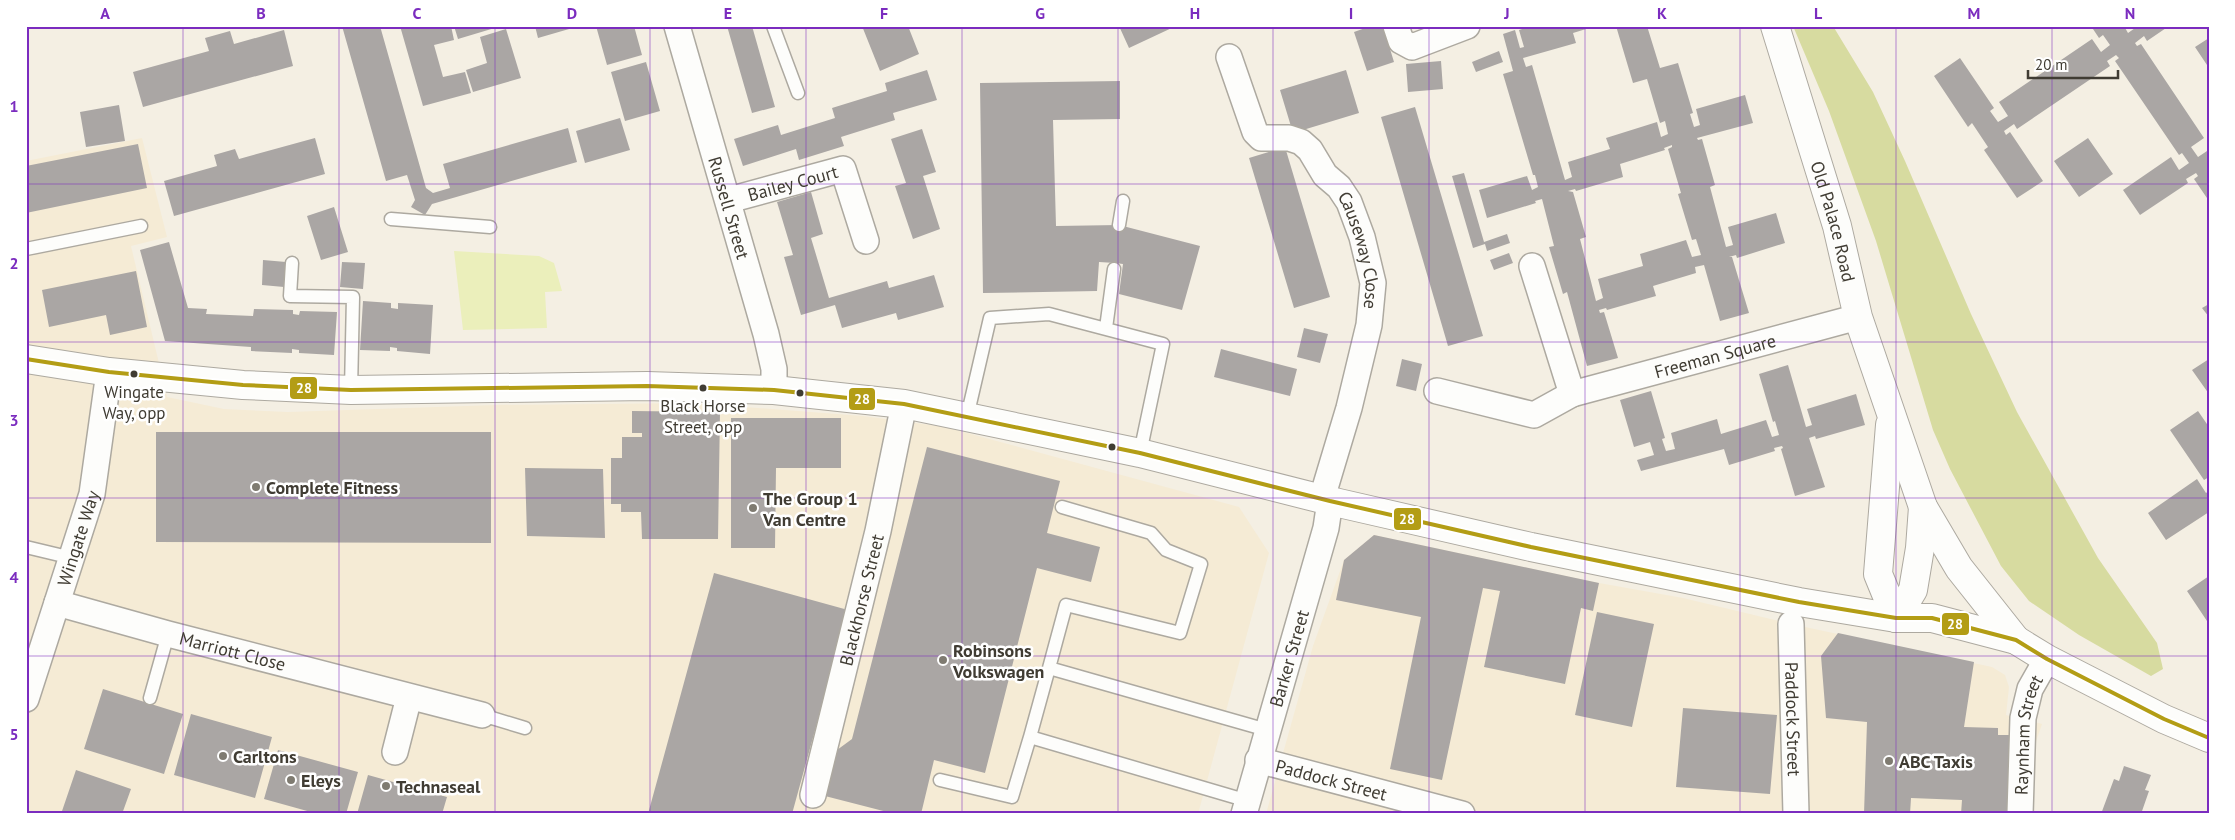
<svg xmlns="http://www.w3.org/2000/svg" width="2235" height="840" viewBox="0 0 2235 840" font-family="'PT Sans',sans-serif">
<rect width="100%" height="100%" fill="#f4efe3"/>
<!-- built -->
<path fill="#f5ebd5" d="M142,138L167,237L131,246L167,397L224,409L288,412L496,405L692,403L863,416L945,427L1239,507L1269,553L1198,814H26V161Z
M1374,535L1599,583L1683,598L1791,624L1992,667L2005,675L2009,687L2006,715L2042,724L2032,753L2033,814H1266L1313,646L1344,560Z"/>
<!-- green -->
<path fill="#ebefbb" d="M454,251L539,256L554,263L562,291L545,292L547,328L463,330Z"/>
<!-- forest -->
<path fill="#d7dba0" d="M1793,26H1833L1873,92L1905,161L1971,314L2017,412L2098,558L2157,643L2163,669L2151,676L2079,635L2029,601L2001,566L1950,469L1933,430L1876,241L1829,111Z"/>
<!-- building -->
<path fill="#aaa6a4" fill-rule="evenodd" d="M342,26H380L426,188L433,193L450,188L443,164L568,128L577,162L432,204L425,215L411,207L415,200L407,175L386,181Z
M400,26H451L454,40L434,45L443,77L465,72L471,93L423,106Z
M454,26H498V27L458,39Z
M535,26H576V27L538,38Z
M596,26H634L642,55L607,65Z
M727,26H752L775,107L752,113Z
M862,26H908L919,54L880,71Z
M1119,26H1176L1129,48Z
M1371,26H1383L1394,62L1367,71L1354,32Z
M1531,26H1596L1573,33L1576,43L1523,58L1526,67L1532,65L1565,180L1572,177L1568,162L1610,149L1606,138L1657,122L1661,137L1668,134L1665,121L1660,123L1647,79L1633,83L1616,26H1647L1660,68L1678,63L1693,113L1690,114L1694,127L1700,125L1696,109L1745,95L1753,123L1697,138L1698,140L1702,139L1715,185L1710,187L1726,247L1733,245L1728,227L1776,213L1785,243L1737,258L1736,255L1729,257H1732L1749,313L1720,321L1704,265L1695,267L1696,273L1653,286L1656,296L1607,310L1606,308L1599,310L1600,313L1604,312L1618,358L1587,366L1567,292L1563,294L1549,247L1554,246L1542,199L1535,201L1536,203L1487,218L1479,190L1527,176L1532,190L1538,187L1535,175H1533L1503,74L1513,71L1503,34L1515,30L1520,48L1524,47L1519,30ZM1672,145V147L1668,149L1681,193L1678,194L1692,240L1696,239L1701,255L1692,257L1686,240L1640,254L1643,266L1598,279L1603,298L1596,301L1580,239L1586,237L1573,192L1568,191L1575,189L1576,191L1623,177L1620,164L1665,150L1664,148Z
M2091,26H2124L2128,33L2138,26H2169L2147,41L2144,36L2135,43L2137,46L2141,44L2204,138L2191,147L2198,157L2207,151L2209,154V201L2194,179L2198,176L2196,173L2186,179L2188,183L2140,215L2123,190L2171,157L2179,170L2189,163L2182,153L2179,155L2115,61L2119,58L2116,55L2107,61L2110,66L2017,129L2014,124L2004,131L2006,135L2010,132L2043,181L2017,198L1984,150L1988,147L1972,123L1968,127L1934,76L1960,58L1994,108L1990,111L1998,122L2008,116L1999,102L2092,39L2101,52L2110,45L2103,35L2099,38Z
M506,29L521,78L473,92L466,70L487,63L480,37Z
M284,30L293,66L143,107L133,72L209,51L205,38L230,31L234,44Z
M2209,38V68L2195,47Z
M1499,51L1503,62L1476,72L1472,62Z
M1441,61L1443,89L1408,92L1406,64Z
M646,62L660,111L625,121L611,72Z
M927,70L937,100L893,113L895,120L841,137L844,146L799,160L796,149L743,166L734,139L778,125L781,135L835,118L832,108L887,91L885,83Z
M1346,70L1359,113L1293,133L1280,90Z
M1120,81V119L1053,120L1056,226L1119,225L1200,246L1182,310L1119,294L1123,264L1115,263L1099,262L1097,291L983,293L980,83Z
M119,105L125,141L86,147L80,112Z
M1415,107L1483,336L1448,346L1381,117Z
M620,118L630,150L585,163L576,131Z
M922,129L936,172L923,176L940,229L913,239L895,186L906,183L891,139Z
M315,138L325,174L174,216L164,181L217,166L214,155L235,149L239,159Z
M2088,138L2113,174L2079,197L2054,161Z
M138,144L147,188L26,213V166Z
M1285,147L1330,297L1294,308L1249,158Z
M1464,173L1484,242L1507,234L1510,243L1487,251L1485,244L1473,248L1452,176Z
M811,192L823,234L811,238L829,298L887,281L889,288L934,275L944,307L898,320L896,313L842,328L835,305L801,315L784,257L793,255L777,202Z
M334,207L348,252L321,260L307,216Z
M169,242L188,308L207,309L206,314L253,316L254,309L293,310V314L299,315L300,311L337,312L334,355L299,353V350L292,349V353L251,351V347L165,341L140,250Z
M1509,253L1513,263L1494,270L1490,260Z
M263,260L286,262L284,287L262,285Z
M342,262L365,263L363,289L340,287Z
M136,271L147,327L110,335L106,315L49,327L42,290Z
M363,301L391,303V308L398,309V303L433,305L430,354L397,351V348L390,347V351L360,350Z
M2209,304V317L2202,308Z
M1304,328L1328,334L1320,363L1297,357Z
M1221,349L1297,369L1290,396L1214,377Z
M1402,359L1422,364L1416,391L1396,386Z
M2209,359V394L2192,370Z
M1788,365L1806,427L1812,425L1807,409L1856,394L1865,425L1816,439L1815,436L1809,438L1825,487L1795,496L1781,449L1783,448L1782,446L1774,448L1775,451L1729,465L1724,449L1641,471L1637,460L1654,455L1650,442L1634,447L1620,400L1651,391L1665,438L1662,439L1666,451L1675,449L1671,433L1717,419L1721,434L1766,420L1772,437L1779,435L1775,421L1773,422L1759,374Z
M632,411L720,412L718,539H642L641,512H621V504H611V458H622V437H642V433H632Z
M2198,411L2209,427V477L2204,480L2170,430Z
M731,418H841V468H776L775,548H731Z
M156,432H491V543L156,542Z
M927,447L1060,481L1047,533L1100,547L1091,582L1037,568L985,773L934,760L921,814H895L825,796L837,750L852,739Z
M525,468L603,469L605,538L527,536Z
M2197,479L2206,493L2209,491V512L2166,540L2148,513Z
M1374,535L1599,583L1593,611L1581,608L1565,684L1484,667L1500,591L1483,588L1442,780L1390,769L1421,617L1336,600L1344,560Z
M714,573L848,610L792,814H648Z
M2209,576V624L2187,591Z
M1597,612L1654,624L1632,727L1575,715Z
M1838,633L1974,662L1964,727L1998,728V735H2012L2009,814H1961L1962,800L1911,798L1910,814H1864L1867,722L1826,718L1821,656Z
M103,689L183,714L164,774L84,749Z
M1683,708L1777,715L1770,794L1676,787Z
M191,714L272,737L255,798L174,775Z
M278,750L358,772L346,814H318L264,799Z
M2124,766L2151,775L2145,790L2149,791L2141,814H2101L2114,779L2119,781Z
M76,770L131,789L122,814H61Z
M368,775L447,797L442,814H357Z"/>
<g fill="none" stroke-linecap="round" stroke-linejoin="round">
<defs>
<path id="service" d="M773,26L798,93
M391,219L490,227
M1119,225L1123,201
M26,249L141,226
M292,263L290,296L353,297L351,390
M1106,328L1114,269
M967,417L990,318L1049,314L1163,344L1140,453
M26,547L72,558
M1049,668L1066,605L1180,633L1201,564L1166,550L1151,533L1062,507
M150,698L168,634
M482,715L525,728
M940,780L1012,797L1030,737
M1248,801L1030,737L1049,668L1267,730"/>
<g id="minor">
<path id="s1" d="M677,26L766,334L774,369V390"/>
<path d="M1396,26L1401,41L1412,47L1467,26"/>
<path id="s2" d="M1229,57L1255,132L1261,138H1289L1301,142L1310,150L1325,175L1339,187L1349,202L1362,237L1373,283L1369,325L1349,408L1322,498"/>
<path id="s3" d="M729,200L843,169L866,241"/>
<path d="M1437,391L1534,415L1572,394L1532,266"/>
<path id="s4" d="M1572,394L1858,317"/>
<path id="s5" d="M57,603L168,634L482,715"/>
<path id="s6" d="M1791,624L1796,814"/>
<path id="s7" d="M26,699L92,494L109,372"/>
<path d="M395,752L409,697"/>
<path id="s8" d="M1258,760L1462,814"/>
<path id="s9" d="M813,795L878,531L904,404"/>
<path id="s10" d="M1244,814L1326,528L1330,501"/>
<path id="s11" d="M2020,814L2023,718L2030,689L2047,659"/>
</g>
<path id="tertiary" d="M26,359L109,372L243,385L351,390L647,386L774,390L904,404L1140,453L1330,501L1531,547L1799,602L1896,618"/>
<g id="primary">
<path id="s12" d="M1775,26L1837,226L1858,317L1923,507L1959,568L2016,640"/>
<path d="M1890,425L1878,574L1896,618"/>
<path d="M1896,618H1932L2016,640L2047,659L2164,719L2209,738"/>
<path d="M1896,618L1913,590L1920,548L1923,507"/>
</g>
</defs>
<!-- service casing -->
<use href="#service" stroke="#ada9a0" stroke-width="15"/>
<!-- minor casing -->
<use href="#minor" stroke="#ada9a0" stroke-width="28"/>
<!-- tertiary casing -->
<use href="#tertiary" stroke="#ada9a0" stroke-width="30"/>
<!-- primary casing -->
<use href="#primary" stroke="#ada9a0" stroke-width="30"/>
<!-- service -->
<use href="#service" stroke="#fdfdfb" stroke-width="12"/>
<!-- minor -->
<use href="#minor" stroke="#fdfdfb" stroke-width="25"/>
<!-- tertiary -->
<use href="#tertiary" stroke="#fdfdfb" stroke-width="28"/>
<!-- primary -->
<use href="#primary" stroke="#fdfdfb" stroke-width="28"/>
<defs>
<path id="bus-1" d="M26,359L109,372L243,385L351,390L647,386L774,390L904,404L1140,453L1330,501L1531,547L1799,602L1896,618H1932L2016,640L2047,659L2164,719L2209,738"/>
</defs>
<!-- bus-1 casing -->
<use href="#bus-1" stroke="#fff" stroke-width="8"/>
<!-- bus-1 -->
<use href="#bus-1" stroke="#b39d15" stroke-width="4"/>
</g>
<!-- grid -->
<path fill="none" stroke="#7b2cbf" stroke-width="1" stroke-opacity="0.55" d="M183,26V814M339,26V814M495,26V814M650,26V814M806,26V814M962,26V814M1118,26V814M1273,26V814M1429,26V814M1585,26V814M1740,26V814M1896,26V814M2052,26V814M26,184H2209M26,342H2209M26,498H2209M26,656H2209"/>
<!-- markers -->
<g fill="#403c33" stroke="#fff" stroke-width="2">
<circle cx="134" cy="374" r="4.5"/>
<circle cx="703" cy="388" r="4.5"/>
<circle cx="800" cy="393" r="4.5"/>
<circle cx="1112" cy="447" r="4.5"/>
</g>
<g fill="#7f7b71" stroke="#fff" stroke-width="2">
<circle cx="256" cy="487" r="5"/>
<circle cx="753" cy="508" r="5"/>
<circle cx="943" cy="660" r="5"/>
<circle cx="223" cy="756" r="5"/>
<circle cx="1889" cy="761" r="5"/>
<circle cx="291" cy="780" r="5"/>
<circle cx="386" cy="786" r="5"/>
</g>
<g text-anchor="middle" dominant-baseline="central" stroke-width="5" stroke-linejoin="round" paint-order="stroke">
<!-- bus labels -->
<g font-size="17" fill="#403c33" stroke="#fff">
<text x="134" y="392">Wingate<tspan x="134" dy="21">Way, opp</tspan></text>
<text x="703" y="406">Black Horse<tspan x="703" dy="21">Street, opp</tspan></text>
</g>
<!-- street labels -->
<g font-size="18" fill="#403c33" stroke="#fff">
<text stroke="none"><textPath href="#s3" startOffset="66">Bailey Court</textPath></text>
<text stroke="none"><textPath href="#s1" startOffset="189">Russell Street</textPath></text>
<text stroke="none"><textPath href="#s12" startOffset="204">Old Palace Road</textPath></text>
<text stroke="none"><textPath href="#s2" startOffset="256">Causeway Close</textPath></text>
<text stroke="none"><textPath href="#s4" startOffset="148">Freeman Square</textPath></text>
<text stroke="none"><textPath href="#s7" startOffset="169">Wingate Way</textPath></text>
<text stroke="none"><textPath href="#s9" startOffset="201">Blackhorse Street</textPath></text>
<text stroke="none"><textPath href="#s5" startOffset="182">Marriott Close</textPath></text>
<text stroke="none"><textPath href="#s10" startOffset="162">Barker Street</textPath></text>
<text stroke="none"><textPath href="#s6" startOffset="95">Paddock Street</textPath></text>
<text stroke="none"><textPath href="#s11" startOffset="80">Raynham Street</textPath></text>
<text stroke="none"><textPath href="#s8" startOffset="76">Paddock Street</textPath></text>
</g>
<!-- poi labels -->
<g font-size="18" font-weight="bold" fill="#403c33" stroke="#fff" text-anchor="start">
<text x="266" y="487">Complete Fitness</text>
<text x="763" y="498">The Group 1<tspan x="763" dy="21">Van Centre</tspan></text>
<text x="953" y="650">Robinsons<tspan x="953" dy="21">Volkswagen</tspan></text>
<text x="233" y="756">Carltons</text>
<text x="1899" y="761">ABC Taxis</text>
<text x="301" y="780">Eleys</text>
<text x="396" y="786">Technaseal</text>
</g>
</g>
<g stroke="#fff" stroke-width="2">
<rect x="289" y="376" width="29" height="24" rx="5" fill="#b39d15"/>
<rect x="848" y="387" width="28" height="24" rx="5" fill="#b39d15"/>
<rect x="1393" y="507" width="29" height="24" rx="5" fill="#b39d15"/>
<rect x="1941" y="612" width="29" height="24" rx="5" fill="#b39d15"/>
</g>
<g font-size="14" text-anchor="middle" font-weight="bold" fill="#fff">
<text x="304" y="393">28</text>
<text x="862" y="404">28</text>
<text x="1407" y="524">28</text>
<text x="1955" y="629">28</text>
</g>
<!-- border -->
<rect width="2235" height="840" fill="none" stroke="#ffffff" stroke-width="55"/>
<!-- scale -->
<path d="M2028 70v8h90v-8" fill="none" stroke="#403c33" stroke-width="2.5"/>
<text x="2035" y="70" font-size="15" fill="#403c33" stroke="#ffffff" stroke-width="4" paint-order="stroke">20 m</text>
<rect x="28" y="28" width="2180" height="784" fill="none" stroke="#7b2cbf" stroke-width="2"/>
<g font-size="16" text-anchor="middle" font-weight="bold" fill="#7b2cbf">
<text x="105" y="19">A</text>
<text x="261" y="19">B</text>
<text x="417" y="19">C</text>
<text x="572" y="19">D</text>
<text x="728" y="19">E</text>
<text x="884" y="19">F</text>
<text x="1040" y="19">G</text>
<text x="1195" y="19">H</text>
<text x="1351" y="19">I</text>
<text x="1507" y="19">J</text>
<text x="1662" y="19">K</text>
<text x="1818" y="19">L</text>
<text x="1974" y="19">M</text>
<text x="2130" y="19">N</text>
<text x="14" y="112">1</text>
<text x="14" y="269">2</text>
<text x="14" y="426">3</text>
<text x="14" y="583">4</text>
<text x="14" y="740">5</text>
</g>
</svg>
